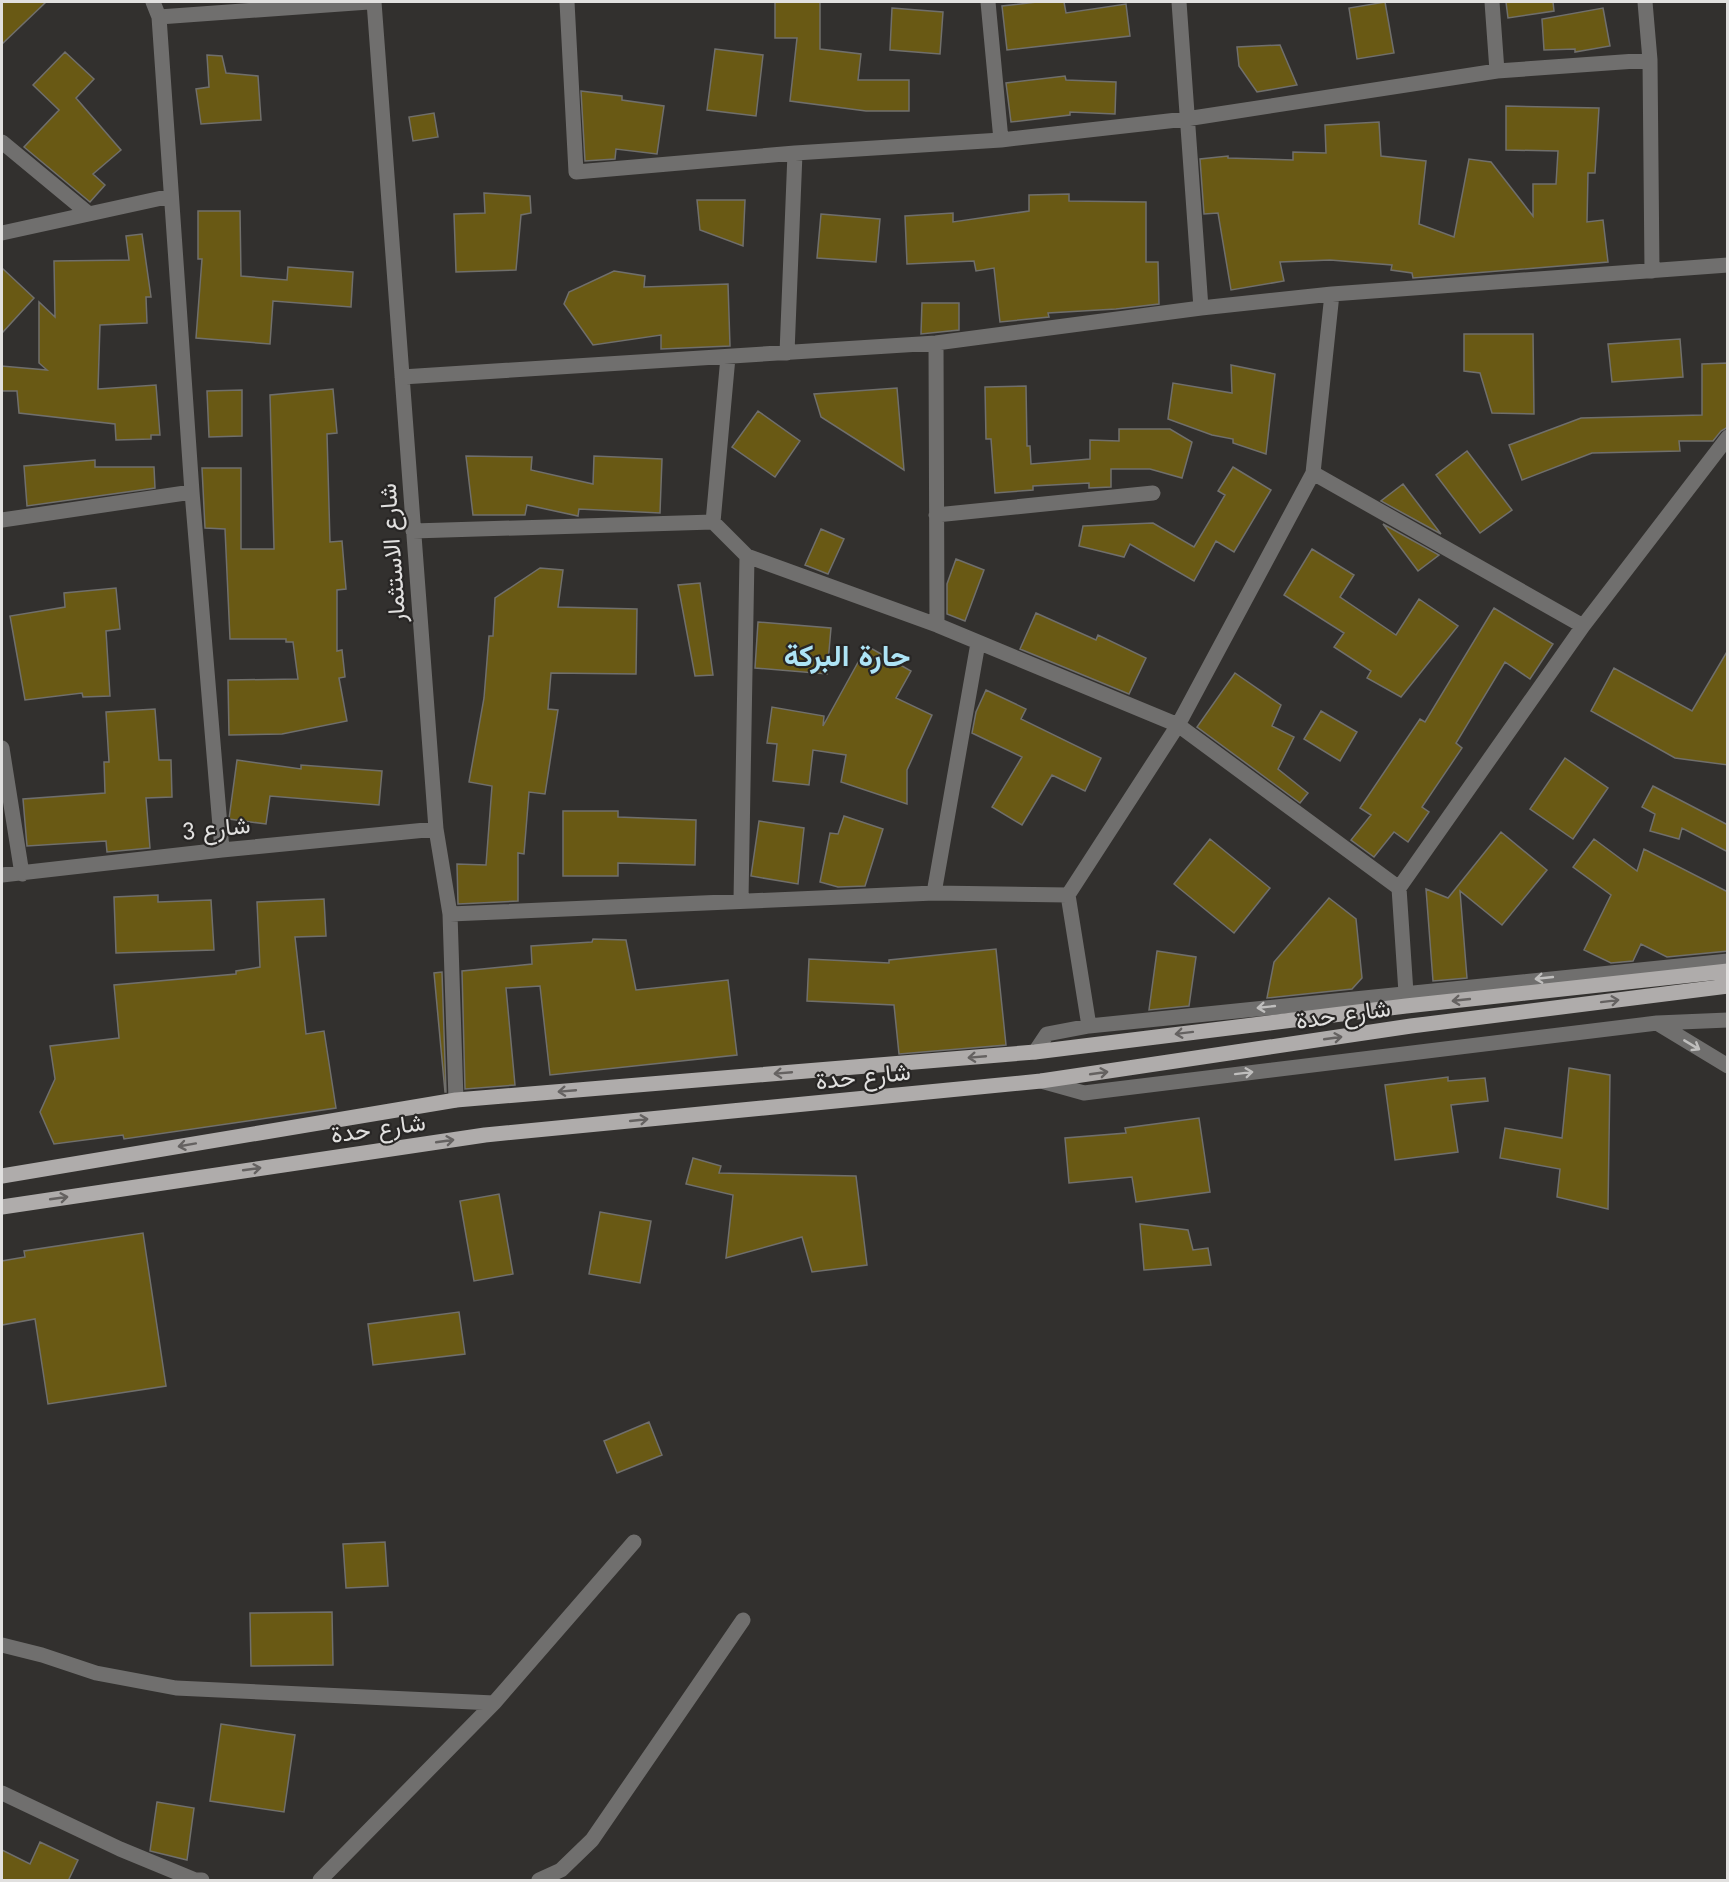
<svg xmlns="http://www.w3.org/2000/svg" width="1729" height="1882" viewBox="0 0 1729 1882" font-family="Jost,Vazirmatn,sans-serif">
<rect width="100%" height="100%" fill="#32302e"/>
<!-- building -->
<path fill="#695914" stroke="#706f6c" stroke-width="1.5" d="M2,2H46L2,44Z
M775,2H820V49L861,54L858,80H909V111H866L790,101L797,38H775Z
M1037,2H1064L1066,13L1126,4L1130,36L1007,50L1002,6Z
M1385,2L1394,53L1357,59L1349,8Z
M1506,2H1553L1554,11L1508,18Z
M892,8L943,12L940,54L890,50Z
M1603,8L1610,46L1575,52V49L1544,50L1542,19Z
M1280,45L1297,85L1257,92L1239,66L1237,47Z
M715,49L763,55L756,116L707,110Z
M65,52L94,79L76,98L121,150L93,174L105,185L90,202L24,147L59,110L33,85Z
M207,55L222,56L226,73L258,76L261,120L201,124L196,89L209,87Z
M1065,76L1066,80L1116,82L1115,114L1070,112V115L1011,122L1006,83Z
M581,91L622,96V100L664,106L657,154L616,149L615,159L585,161Z
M1506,106L1599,108L1595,173H1588L1587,222L1603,220L1608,262L1413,278L1412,273L1391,270L1392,265L1330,260L1280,262L1284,281L1231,290L1218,213L1204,214L1200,159L1228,156V158L1293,160V152L1326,153L1325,125L1379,122L1381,156L1426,161L1419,224L1454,237L1469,159L1491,162L1533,216V184H1556L1558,151L1506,150Z
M434,113L438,137L413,141L409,117Z
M484,193L530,196L531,213L521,215L516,270L456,272L454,214L485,213Z
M1069,194V201L1146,202V262H1158L1159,304L1116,309L1048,313L1049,317L1000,322L994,268L976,271L974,261L907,264L905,216L953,213V222L1029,211V195Z
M697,200H745L743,246L700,230Z
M198,211H240L241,276L287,280L288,267L353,272L351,307L273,301L270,344L196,338L202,259H198Z
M821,214L880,219L876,262L817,258Z
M142,234L151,297H146L147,323L100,325L98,389L156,385L160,435H151V439L116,440L115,424L19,413L17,391H2V366L47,370L39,363V302L55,317L54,261L129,260L126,236Z
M2,268L34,298L2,333Z
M614,271L645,276L644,287L728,284L730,346L661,349V335L593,345L564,304L569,292Z
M922,303H959V330L921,334Z
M1464,334H1533L1534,414L1492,413L1480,373L1464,371Z
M1680,339L1683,377L1612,382L1608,344Z
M1728,363V427L1721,431L1713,441H1679L1680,451L1592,453L1522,480L1509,445L1581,418L1702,415V364Z
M1231,365L1275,374L1266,454L1233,443V439L1212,435L1168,419L1173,383L1232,393Z
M1026,386L1027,446H1030L1031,464L1090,459V440L1119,441V429H1170L1192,442L1182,478L1150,469H1111V487L1089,488V483L1033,486V490L995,493L991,439H986L985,387Z
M897,388L904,470L821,417L814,394Z
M333,389L337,433L327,434L330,542L342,541L346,589L337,590V651L342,650L345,677L339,678L347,721L282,734L229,735L228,680L298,679L293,642H286V639H230L225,529L205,528L202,468H241V549H274L270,395Z
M242,390V436L209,437L207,391Z
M758,411L800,441L775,477L732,447Z
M1467,451L1512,510L1480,533L1436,475Z
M466,456L532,457L531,470L593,484L594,456L662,459L660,513L579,509L578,516L527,505L525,515H473Z
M95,460V467H154L155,488L27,506L24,466Z
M1233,467L1271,490L1234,552L1216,541L1194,581L1130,544L1124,557L1079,546L1083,526L1153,523L1194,547L1225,495L1218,491Z
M1403,484L1441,534L1381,501Z
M1383,524L1439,555L1418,571Z
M821,529L844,539L828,574L805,565Z
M1312,549L1354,575L1340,597L1396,635L1419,599L1458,626L1401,697L1367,678L1371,671L1334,647L1344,633L1284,595Z
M956,559L984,570L965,621L947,614V584Z
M540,568L563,570L558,607L637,609L636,674L551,673L548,709L558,710L545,794L529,792L524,854L518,853V901L458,904L457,864L486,865L492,786L469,782L484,698L489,636H493L495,598Z
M700,583L713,675L695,676L678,585Z
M116,588L120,629L106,631L110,696L83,697L82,693L25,700L10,616L65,607L64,593Z
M1494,608L1553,644L1530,679L1505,662L1456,743L1462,748L1422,807L1429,812L1408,842L1394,832L1374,857L1351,840L1371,815L1360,808L1420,719L1425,722Z
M1036,613L1096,640L1098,635L1146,658L1129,694L1020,649Z
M758,622L831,628L827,674L755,668Z
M867,646L911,671L896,698L932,715L907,770V804L841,782L846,755L813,750L809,785L773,781L777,744L767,743L772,707L824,716L823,726Z
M1728,650V765L1675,758L1591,711L1614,668L1692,711Z
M1235,673L1281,705L1272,726L1294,737L1278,769L1308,793L1300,803L1197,727Z
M986,690L1026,709L1021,719L1101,758L1085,791L1052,775L1022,825L992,807L1022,757L972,733L976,712Z
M155,709L159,760H171L172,797L146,798L150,848L107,852L106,841L27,846L23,799L105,793L104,762H109L106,712Z
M1321,711L1357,732L1340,761L1304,739Z
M1565,758L1608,788L1573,839L1530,809Z
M237,760L301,769V765L382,771L379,805L270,796L266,824L229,819Z
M1653,786L1728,825V852L1682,828L1679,839L1650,831L1655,814L1642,807Z
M563,811H618V817L696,820L695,865L618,863V876H563Z
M844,816L883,829L865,886L838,887L820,882L830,833L838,834Z
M759,821L804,828L798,884L751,876Z
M1501,832L1547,870L1502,925L1460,891L1467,978L1433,981L1426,889L1448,898Z
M1210,839L1270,888L1234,933L1174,884Z
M1594,839L1637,871L1644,849L1728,892V951L1667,957L1641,944L1633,961L1611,963L1584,950L1611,895L1573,867Z
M158,895V902L211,900L214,950L116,953L114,897Z
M1329,898L1356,919L1362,978L1352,989L1267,998L1274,962Z
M324,899L326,936L295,937L306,1034L324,1031L336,1108L124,1139L123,1135L54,1144L40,1112L55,1079L50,1046L119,1038L114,985L236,974V971L260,967L257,902Z
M593,939L626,940L636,990L728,980L737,1055L550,1075L540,986L506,988L515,1085L465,1089L462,971L532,964L531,946L592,942Z
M996,949L1006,1045L899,1054L894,1005L807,1001L809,959L889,963V960Z
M1157,951L1196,957L1189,1006L1149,1010Z
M442,972L446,1092H445L434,973Z
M1569,1068L1610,1075L1608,1209L1557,1197L1560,1169L1500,1158L1505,1128L1562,1138Z
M1448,1077V1081L1485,1078L1488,1101L1451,1105L1458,1152L1395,1160L1385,1085Z
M1199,1118L1210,1192L1136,1202L1132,1177L1069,1183L1065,1138L1126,1133L1125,1128Z
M693,1158L721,1166L719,1173L856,1176L867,1265L812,1272L802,1237L726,1258L733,1195L686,1184Z
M499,1194L513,1274L474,1281L460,1201Z
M600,1212L651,1221L640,1283L589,1274Z
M1140,1224L1188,1230L1193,1250L1208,1248L1211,1265L1144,1270Z
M143,1233L166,1386L48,1404L35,1319L2,1325V1261L25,1257L24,1251Z
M459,1312L465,1354L373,1365L368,1324Z
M649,1422L662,1455L617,1473L604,1441Z
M385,1542L388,1586L346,1588L343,1544Z
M332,1612L333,1665L251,1666L250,1613Z
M221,1724L295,1735L284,1812L210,1801Z
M157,1802L194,1808L187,1860L150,1851Z
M40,1842L78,1860L68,1881H2V1850L30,1864Z"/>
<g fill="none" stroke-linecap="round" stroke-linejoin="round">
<!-- minor -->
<path stroke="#706f6e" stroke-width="15" d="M153,2L159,17L192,492L222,850
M374,2L436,829L450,914L456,1100
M567,2L576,172L795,153L1001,140L1186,119L1497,71L1650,60
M988,2L1001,140
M1179,2L1201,308
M1492,2L1497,71
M1645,2L1650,60L1652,271
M159,17L369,2
M2,142L89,214
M2,233L171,196
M936,343L937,625
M787,353L795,153
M402,377L936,343L1201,308L1332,294L1728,265
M1313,473L1583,626
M936,515L1153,493
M2,520L192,492
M713,522L728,357
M413,531L713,522L747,556L937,625L1178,725L1399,888
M2,748L22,874
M2,875L222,850L436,829
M934,893L978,643
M741,900L747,556
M450,914L934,893L1068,895
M1406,993L1399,888L1583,626L1728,437
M1657,1023L1728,1066
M1089,1026L1068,895L1178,725L1313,473L1332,294
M1035,1052L1047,1034L1089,1026L1728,961
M1041,1081L1084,1093L1657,1023L1728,1020
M2,1645L42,1655L96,1673L176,1688L494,1703
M2,1793L120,1849L195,1880H202
M320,1880L494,1703L634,1542
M539,1880L561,1870L592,1840L743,1620"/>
<!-- major -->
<path stroke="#afacab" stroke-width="15" d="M2,1176L456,1100L1035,1052L1406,1006L1728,971
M2,1207L485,1135L1041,1081L1411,1026L1728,986"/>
</g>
<!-- one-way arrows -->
<defs><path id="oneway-shaft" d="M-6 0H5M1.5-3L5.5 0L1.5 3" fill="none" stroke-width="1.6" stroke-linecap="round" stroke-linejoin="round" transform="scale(1.5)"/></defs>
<g stroke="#bfbebd">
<use href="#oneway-shaft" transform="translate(1544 978) rotate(174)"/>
<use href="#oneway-shaft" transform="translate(1266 1007) rotate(174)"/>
<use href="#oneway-shaft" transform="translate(1692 1045) rotate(31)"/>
<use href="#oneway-shaft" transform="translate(1244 1073) rotate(-7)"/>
</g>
<g stroke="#656261">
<use href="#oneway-shaft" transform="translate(1461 1000) rotate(174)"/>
<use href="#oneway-shaft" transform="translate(1610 1001) rotate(-7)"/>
<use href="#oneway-shaft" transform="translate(1184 1033) rotate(173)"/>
<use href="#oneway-shaft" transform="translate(1333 1038) rotate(-8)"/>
<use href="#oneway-shaft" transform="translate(977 1057) rotate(175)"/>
<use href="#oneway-shaft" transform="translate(783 1073) rotate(175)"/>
<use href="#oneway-shaft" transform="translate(1099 1073) rotate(-8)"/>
<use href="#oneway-shaft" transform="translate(567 1091) rotate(175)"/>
<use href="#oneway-shaft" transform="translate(639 1120) rotate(-6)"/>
<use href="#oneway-shaft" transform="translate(445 1141) rotate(-8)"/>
<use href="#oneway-shaft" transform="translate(187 1145) rotate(170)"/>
<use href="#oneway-shaft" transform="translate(252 1169) rotate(-8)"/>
<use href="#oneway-shaft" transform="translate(59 1198) rotate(-8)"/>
</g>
<g text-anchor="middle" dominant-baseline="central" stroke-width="4.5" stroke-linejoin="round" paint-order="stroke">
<!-- street labels -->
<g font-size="24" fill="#e1e0df" stroke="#282625">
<text transform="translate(392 553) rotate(-94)">شارع الاستثمار</text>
<text transform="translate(216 828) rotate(-6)">شارع 3</text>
<text transform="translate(1343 1014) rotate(-8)">شارع حدة</text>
<text transform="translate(863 1076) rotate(-6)">شارع حدة</text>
<text transform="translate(378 1128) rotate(-8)">شارع حدة</text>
</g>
<!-- district labels -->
<g font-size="30" font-weight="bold" fill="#aee4f6" stroke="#282625">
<text x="847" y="655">حارة البركة</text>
</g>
</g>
<!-- border -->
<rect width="1729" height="1882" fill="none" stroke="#e1e0df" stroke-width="6"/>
</svg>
